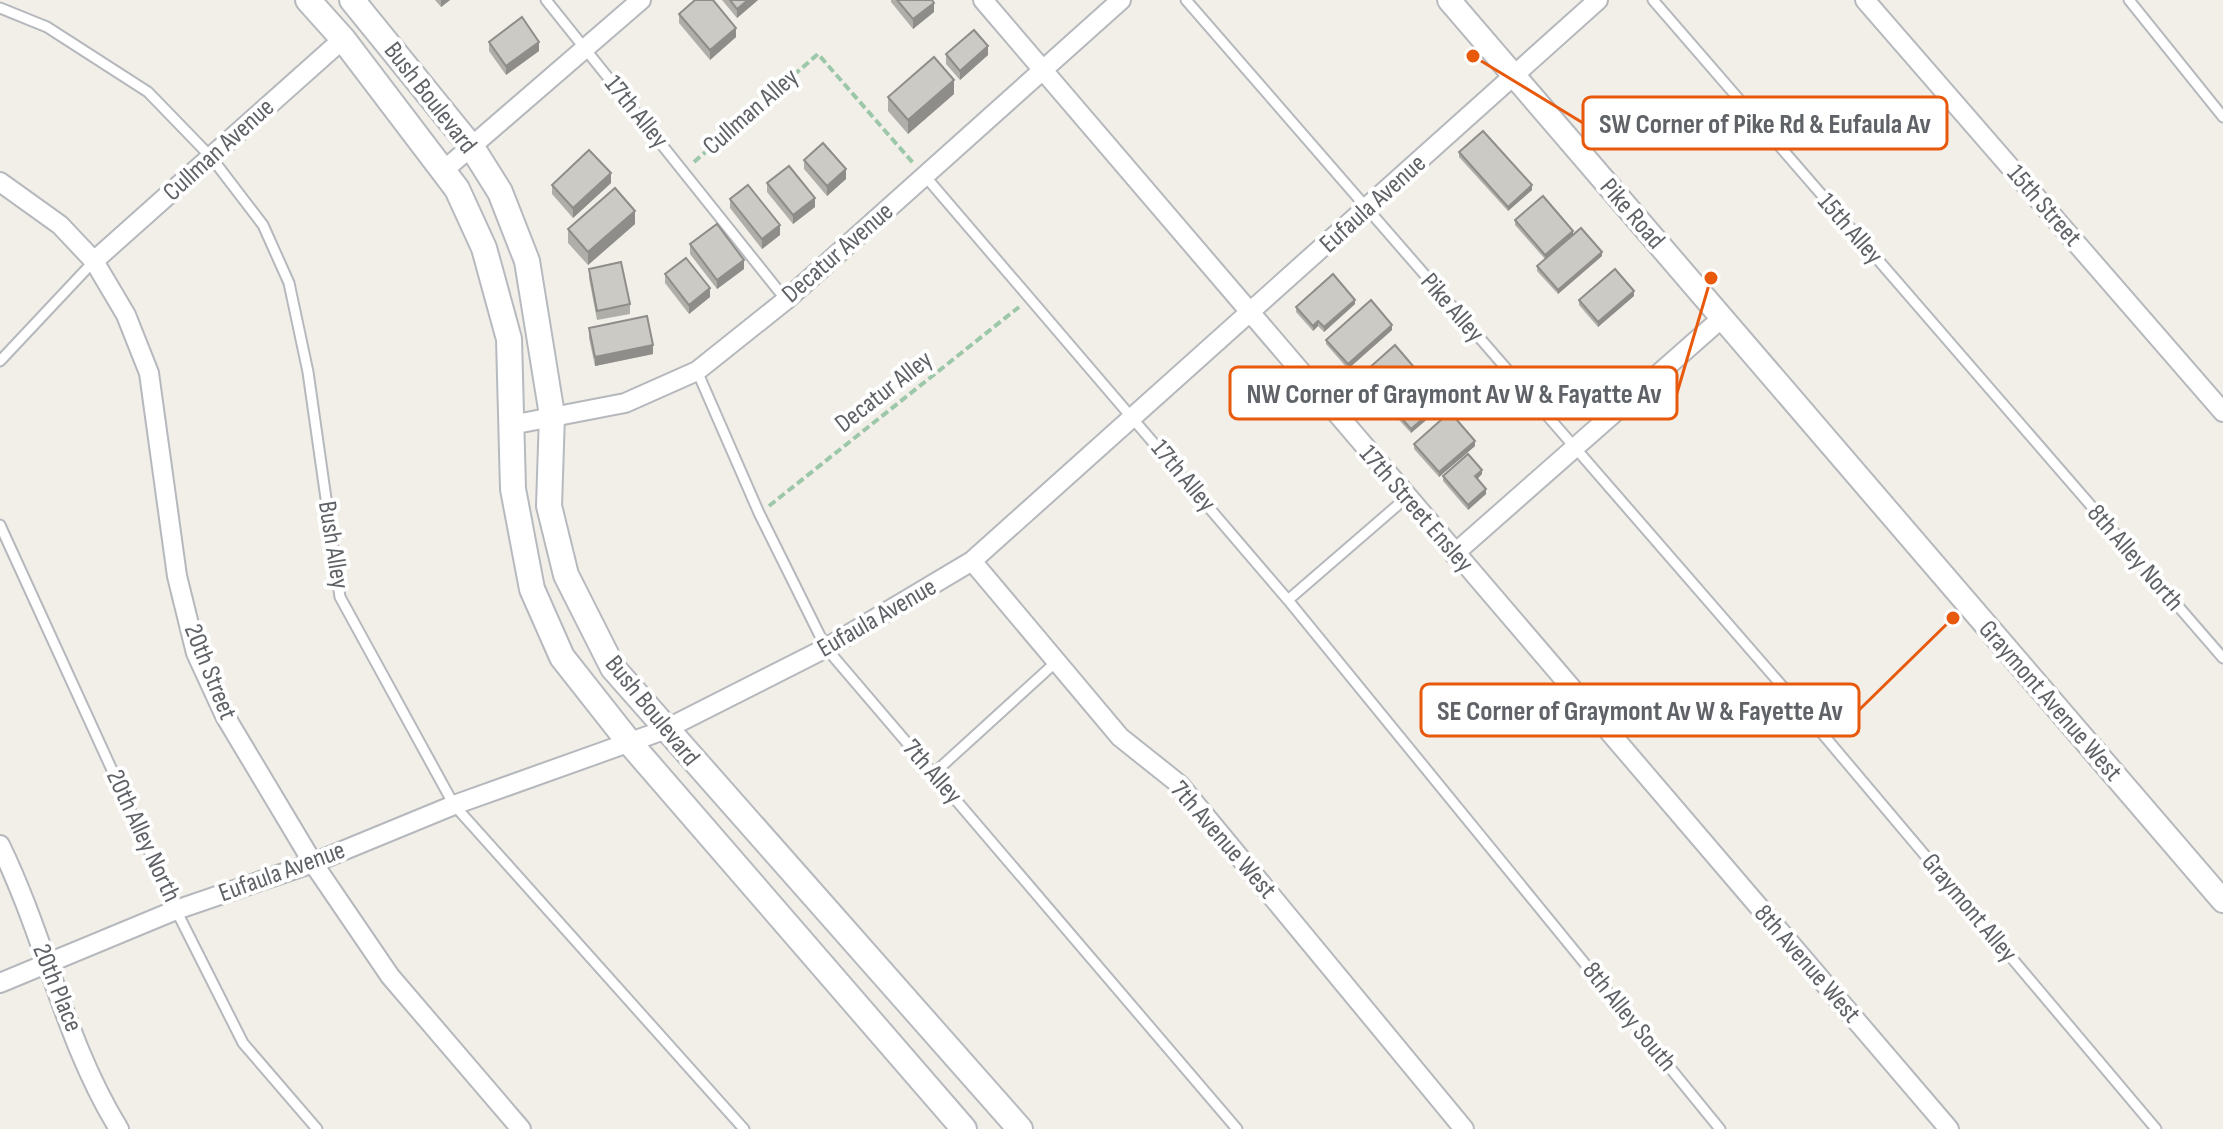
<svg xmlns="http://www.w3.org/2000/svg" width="2223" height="1129" viewBox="0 0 2223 1129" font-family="'Sofia Sans Condensed',sans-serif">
<rect width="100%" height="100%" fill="#f1efe8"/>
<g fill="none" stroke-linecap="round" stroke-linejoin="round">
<defs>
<path id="service" d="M546,0L786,300
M1186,0L1783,687L2156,1129
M1653,0L2223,658
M2129,0L2223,117
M0,8L47,27L148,92L211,157L263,225L289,283L308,372L340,597L454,805L744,1129
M925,176L1288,600L1720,1129
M0,361L94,261
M697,371L759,513L826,648L1237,1129
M0,525L176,910L243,1043L317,1129
M1288,600L1406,498
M933,774L1056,662"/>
<path id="minor" d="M983,0L1949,1129
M1865,0L2223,412
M443,171L641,0
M0,182L60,225L94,261L126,315L149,373L177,576L196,653L225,716L313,863L390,976L521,1129
M94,261L343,39
M511,425L625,403L697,371L786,300L1121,0
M1454,554L1722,318
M972,561L1120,737L1179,784L1464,1129
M0,845C45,937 65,1042 119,1129
M0,983L176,910L313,863L454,805L664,730L826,648L972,561L1598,0"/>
<path id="tertiary" d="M1449,0L2223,901"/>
<path id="secondary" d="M308,0L343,39L457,189L484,248L509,339L513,489L532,589L562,657L629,742L964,1129
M352,0L473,149L500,192L527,261L552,415L549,506L566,575L613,668L1020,1129"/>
</defs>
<!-- service casing -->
<use href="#service" stroke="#b5b8bc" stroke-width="13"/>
<!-- minor casing -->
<use href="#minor" stroke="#b5b8bc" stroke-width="22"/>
<!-- tertiary casing -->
<use href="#tertiary" stroke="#b5b8bc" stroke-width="26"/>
<!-- secondary casing -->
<use href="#secondary" stroke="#b6babf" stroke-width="28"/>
<!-- path -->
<path stroke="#9cc7a9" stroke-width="4" stroke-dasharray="8 4" stroke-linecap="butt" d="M694,162L818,54L914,164
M769,506L1019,307"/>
<!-- service -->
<use href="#service" stroke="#fff" stroke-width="9"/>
<!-- minor -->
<use href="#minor" stroke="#fff" stroke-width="18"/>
<!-- tertiary -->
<use href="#tertiary" stroke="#fff" stroke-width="22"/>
<!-- secondary -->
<use href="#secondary" stroke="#fff" stroke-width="24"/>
</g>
<!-- wall -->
<path fill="#afaea9" d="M435,0H450L441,7Z
M722,0H758L737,18Z
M891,0H932L934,12L913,29L891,2Z
M679,14L736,37L710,60L679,23Z
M489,42L539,51L506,75L489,51Z
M946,54L988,55L960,80L946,64Z
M954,94L908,134L888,111V97Z
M1459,152L1532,190L1508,211L1459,157Z
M804,160L846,179L827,196L804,169Z
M611,183L573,218L552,194V185Z
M767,183L815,207L793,224L767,192Z
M730,199L780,235L762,249L730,208Z
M1515,220L1573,234L1602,256L1558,294L1537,271V266L1545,259L1515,225Z
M635,224L588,265L568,243V229Z
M690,244L744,269L717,289L690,254Z
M589,269L630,304V314L597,320L589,278Z
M665,274L710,297L689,314L665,283Z
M1634,296L1598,327L1579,305V300Z
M1355,304L1324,332L1318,326L1313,331L1296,312V307Z
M589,328L653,354L595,366L589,338Z
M1392,330L1348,369L1326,344V340Z
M1413,371L1378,402L1359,382V377Z
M1389,404H1445L1411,433L1389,409Z
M1414,444L1475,446L1439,477L1414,449Z
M1482,474L1477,479L1486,494L1468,510L1443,481V476Z"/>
<!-- shaded-wall -->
<path fill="#8f8d8a" d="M441,0H450L441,7Z
M748,0H758L737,18V9Z
M934,3V12L913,29V19Z
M736,28V37L710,60V50Z
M539,42V51L506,75V66Z
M988,46V55L960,80V71Z
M954,80V94L908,134V120Z
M846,169V179L827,196V186Z
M611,173V183L573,218V208Z
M1532,185V190L1508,211V207Z
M815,198V207L793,224V215Z
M635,211V224L588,265V252Z
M780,225V235L762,249V239Z
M1573,231V236L1545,260V255Z
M1602,252V256L1558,294V290Z
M744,260V269L717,289V280Z
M710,288V297L689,314V305Z
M1634,291V296L1598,327V322Z
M1355,300V304L1324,332V327Z
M1318,321V326L1313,331V326Z
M1392,325V330L1348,369V364Z
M653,345V354L595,366V357Z
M1413,366V371L1378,402V398Z
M1445,399V404L1411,433V429Z
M1475,441V446L1439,477V472Z
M1482,470V474L1475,481V476Z
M1486,489V494L1468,510V505Z"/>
<!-- building -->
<path fill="#cccac5" stroke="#8f8d8a" stroke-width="2" d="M695,0H713L736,28L710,50L679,14Z
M730,0H748L737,9Z
M897,0H932L934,3L913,19Z
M522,17L539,42L506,66L489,42Z
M974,30L988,46L960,71L946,54Z
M934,57L954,80L908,120L888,97Z
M1483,131L1532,185L1508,207L1459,152Z
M823,143L846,169L827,186L804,160Z
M589,150L611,173L573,208L552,185Z
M789,166L815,198L793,215L767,183Z
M748,185L780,225L762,239L730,199Z
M615,188L635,211L588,252L568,229Z
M1543,196L1573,231L1545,255L1515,220Z
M717,224L744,260L717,280L690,244Z
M1581,228L1602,252L1558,290L1537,266Z
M686,258L710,288L689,305L665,274Z
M621,262L630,304L597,311L589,269Z
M1615,269L1634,291L1598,322L1579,300Z
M1333,274L1355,300L1324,327L1318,321L1313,326L1296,307Z
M1371,300L1392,325L1348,364L1326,340Z
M647,316L653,345L595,357L589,328Z
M1395,345L1413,366L1378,398L1359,377Z
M1424,374L1445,399L1411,429L1389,404Z
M1450,412L1475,441L1439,472L1414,444Z
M1468,454L1482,470L1475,476L1486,489L1468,505L1443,476Z"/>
<g text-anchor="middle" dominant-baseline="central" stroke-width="8" stroke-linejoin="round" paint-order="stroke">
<!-- street labels -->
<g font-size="26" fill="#5f6368" stroke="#fff">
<text transform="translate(430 98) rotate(52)">Bush Boulevard</text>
<text transform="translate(636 112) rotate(51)">17th Alley</text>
<text transform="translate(751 112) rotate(-41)">Cullman Alley</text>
<text transform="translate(219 150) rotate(-42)">Cullman Avenue</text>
<text transform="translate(1373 204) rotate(-42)">Eufaula Avenue</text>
<text transform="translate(2044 206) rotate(49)">15th Street</text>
<text transform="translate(1632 214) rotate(49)">Pike Road</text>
<text transform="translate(1850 229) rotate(49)">15th Alley</text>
<text transform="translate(838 253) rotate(-41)">Decatur Avenue</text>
<text transform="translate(1452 308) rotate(49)">Pike Alley</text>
<text transform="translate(884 392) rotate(-38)">Decatur Alley</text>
<text transform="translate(1183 476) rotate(50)">17th Alley</text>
<text transform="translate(1416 509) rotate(49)">17th Street Ensley</text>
<text transform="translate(333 545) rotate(81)">Bush Alley</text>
<text transform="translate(2135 558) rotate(49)">8th Alley North</text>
<text transform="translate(877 618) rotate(-30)">Eufaula Avenue</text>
<text transform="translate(210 672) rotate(68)">20th Street</text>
<text transform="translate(2050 701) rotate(49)">Graymont Avenue West</text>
<text transform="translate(652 711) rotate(51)">Bush Boulevard</text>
<text transform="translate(932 772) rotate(49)">7th Alley</text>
<text transform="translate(143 836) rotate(65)">20th Alley North</text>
<text transform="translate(1223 840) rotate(49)">7th Avenue West</text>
<text transform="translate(282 872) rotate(-20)">Eufaula Avenue</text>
<text transform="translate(1969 908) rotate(50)">Graymont Alley</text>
<text transform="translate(1807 964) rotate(49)">8th Avenue West</text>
<text transform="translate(57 988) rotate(68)">20th Place</text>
<text transform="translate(1629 1017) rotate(51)">8th Alley South</text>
</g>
</g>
<!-- callouts -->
<path fill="none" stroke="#e8590c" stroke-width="3" d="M1473 56L1583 123M1711 278L1677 393M1953 618L1859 710"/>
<g fill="#e8590c" stroke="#fff" stroke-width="3">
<circle cx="1473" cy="56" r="8"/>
<circle cx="1711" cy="278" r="8"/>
<circle cx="1953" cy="618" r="8"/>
</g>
<g fill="#fff" stroke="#e8590c" stroke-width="3">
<rect x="1583" y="97" width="364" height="52" rx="8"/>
<rect x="1230" y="367" width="447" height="52" rx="8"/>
<rect x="1421" y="684" width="438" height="52" rx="8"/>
</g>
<g font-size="28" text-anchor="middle" font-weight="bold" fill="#5f6368">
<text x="1765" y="133">SW Corner of Pike Rd &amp; Eufaula Av</text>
<text x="1454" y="403">NW Corner of Graymont Av W &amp; Fayatte Av</text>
<text x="1640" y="720">SE Corner of Graymont Av W &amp; Fayette Av</text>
</g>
</svg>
